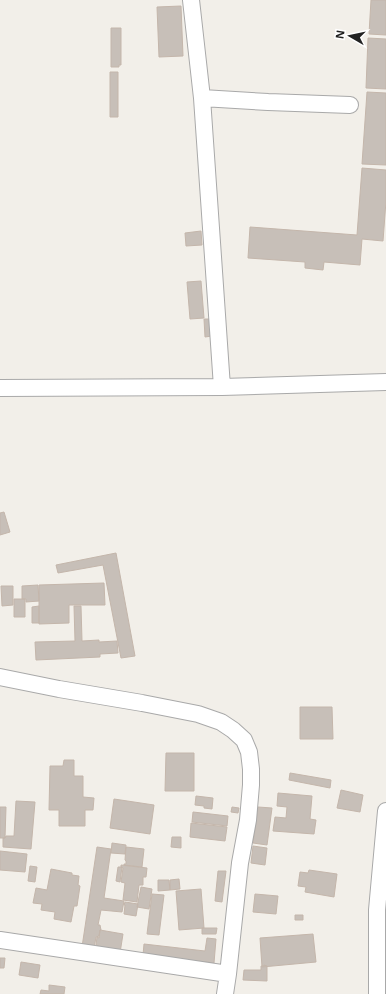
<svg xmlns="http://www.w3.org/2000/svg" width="386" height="994" viewBox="0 0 386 994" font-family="'Open Sans',sans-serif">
<rect width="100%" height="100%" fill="#f2efe9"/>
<!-- building -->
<path fill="#c7bfb8" stroke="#c4b6ab" d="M371,0H386V35L369,34Z
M181,6L183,56L159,57L157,7Z
M111,28H121V65H119V67H111Z
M368,38L386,39V89L366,88Z
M110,72H118V117H110Z
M367,92L386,93V165L362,164Z
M362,168L386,170V201L383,241L362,239L360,265L324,262L323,270L305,268V262L248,258L250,227L357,235Z
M201,231L202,245L186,246L185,233Z
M201,281L204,318L190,319L187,282Z
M204,319H211L212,336L205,337Z
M4,512L10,532L0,535V513Z
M116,553L135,656L121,658L103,565L58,573L56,565Z
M104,583L105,605H69V623L39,624V585Z
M38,585L39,601L26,602V599H22V586Z
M1,586H13V605L2,606Z
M14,599H25V617H14Z
M39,606V623H32V607Z
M74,606H81L82,641L99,640V642L117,641L118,653L100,654V657L36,660L35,642L75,641Z
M300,707H332L333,739H300Z
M166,753H194V791H165Z
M64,760H74V776H83V797L94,798L93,810H85V826H59V810H49L50,766H63Z
M290,773L331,780L330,788L289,780Z
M341,790L363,795L360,812L337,808Z
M278,793L312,796L310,819L316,820L314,834L273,831L275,817L286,818L287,807L277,806Z
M196,796L213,798L212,809L204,808V806L195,805Z
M114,799L154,805L150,834L110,828Z
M16,801L35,802L31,849L3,847V838H5L6,836H14Z
M0,807H6L5,838H0Z
M232,807L239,808L238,813L231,812Z
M258,807L272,808L267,845L253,843Z
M193,812L228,816L227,826L192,822Z
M191,823L227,827L225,841L190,837Z
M172,837H181V848L171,847Z
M112,843L126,845L125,854L111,853Z
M253,846L267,848L265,865L251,863Z
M97,847L111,849L104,898L124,901L122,912L101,910L98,925H100L101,930H100L99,936L96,937L94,949L82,947Z
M126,847L144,849L142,867L124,865V864H126V861L125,860Z
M0,851L27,854L25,872L0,870Z
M121,865L147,868L146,877H143V885H139L137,902L123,900L125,883L121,882L123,868L121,867Z
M30,866L37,867L35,882L28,881Z
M118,867H122L120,882L116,881Z
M51,869L72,873V875L79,876L78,885L80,886L77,906H74L71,922L54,919L55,912L41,910L42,904L33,903L36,888L47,890Z
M309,870L337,874L334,897L305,892L306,887L298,886L300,872L308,873Z
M218,871H226L222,902L215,901Z
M179,879L180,889L170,890V880Z
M158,880H169L170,890L158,891Z
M141,887L152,889L149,909L137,907Z
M201,889L204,928L179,930L176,891Z
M152,894L164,895L159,935L147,934Z
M255,894L278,896L276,914L253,912Z
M125,902L138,904L136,916L124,914L125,905H124Z
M295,915H303V920H295Z
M202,928H217L216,934H202Z
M100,930L123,934L120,953L98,950L99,946L96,945L97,937L99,938Z
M313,934L316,962L262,967L260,938Z
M207,938L216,939L214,963L143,955L144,944L205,951Z
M0,958H5L4,968H0Z
M21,962L40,965L38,978L19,975Z
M264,965L267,966V981L243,980L244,970H261V966H264Z
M49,985L65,987L64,994H40L41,990L49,991Z"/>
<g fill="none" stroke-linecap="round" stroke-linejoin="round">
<defs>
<path id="minor" d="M191,0L202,98L222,387
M202,98L268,102L350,105
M0,388L222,387L386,382
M0,677L59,689L142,703L198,714L221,722L233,730L244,740L249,752L251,769V785L248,820L240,863L228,974L225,994
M0,940L228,974
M377,994V910L386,811"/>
</defs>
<!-- minor casing -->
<use href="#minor" stroke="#a9a9a9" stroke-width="18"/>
<!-- minor -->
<use href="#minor" stroke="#fff" stroke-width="16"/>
</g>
<!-- north arrow -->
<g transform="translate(350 36) rotate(279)" stroke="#ffffff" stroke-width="3" paint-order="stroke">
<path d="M0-3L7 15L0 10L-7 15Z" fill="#222222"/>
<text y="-6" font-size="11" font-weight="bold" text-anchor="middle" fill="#222222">N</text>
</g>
</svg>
